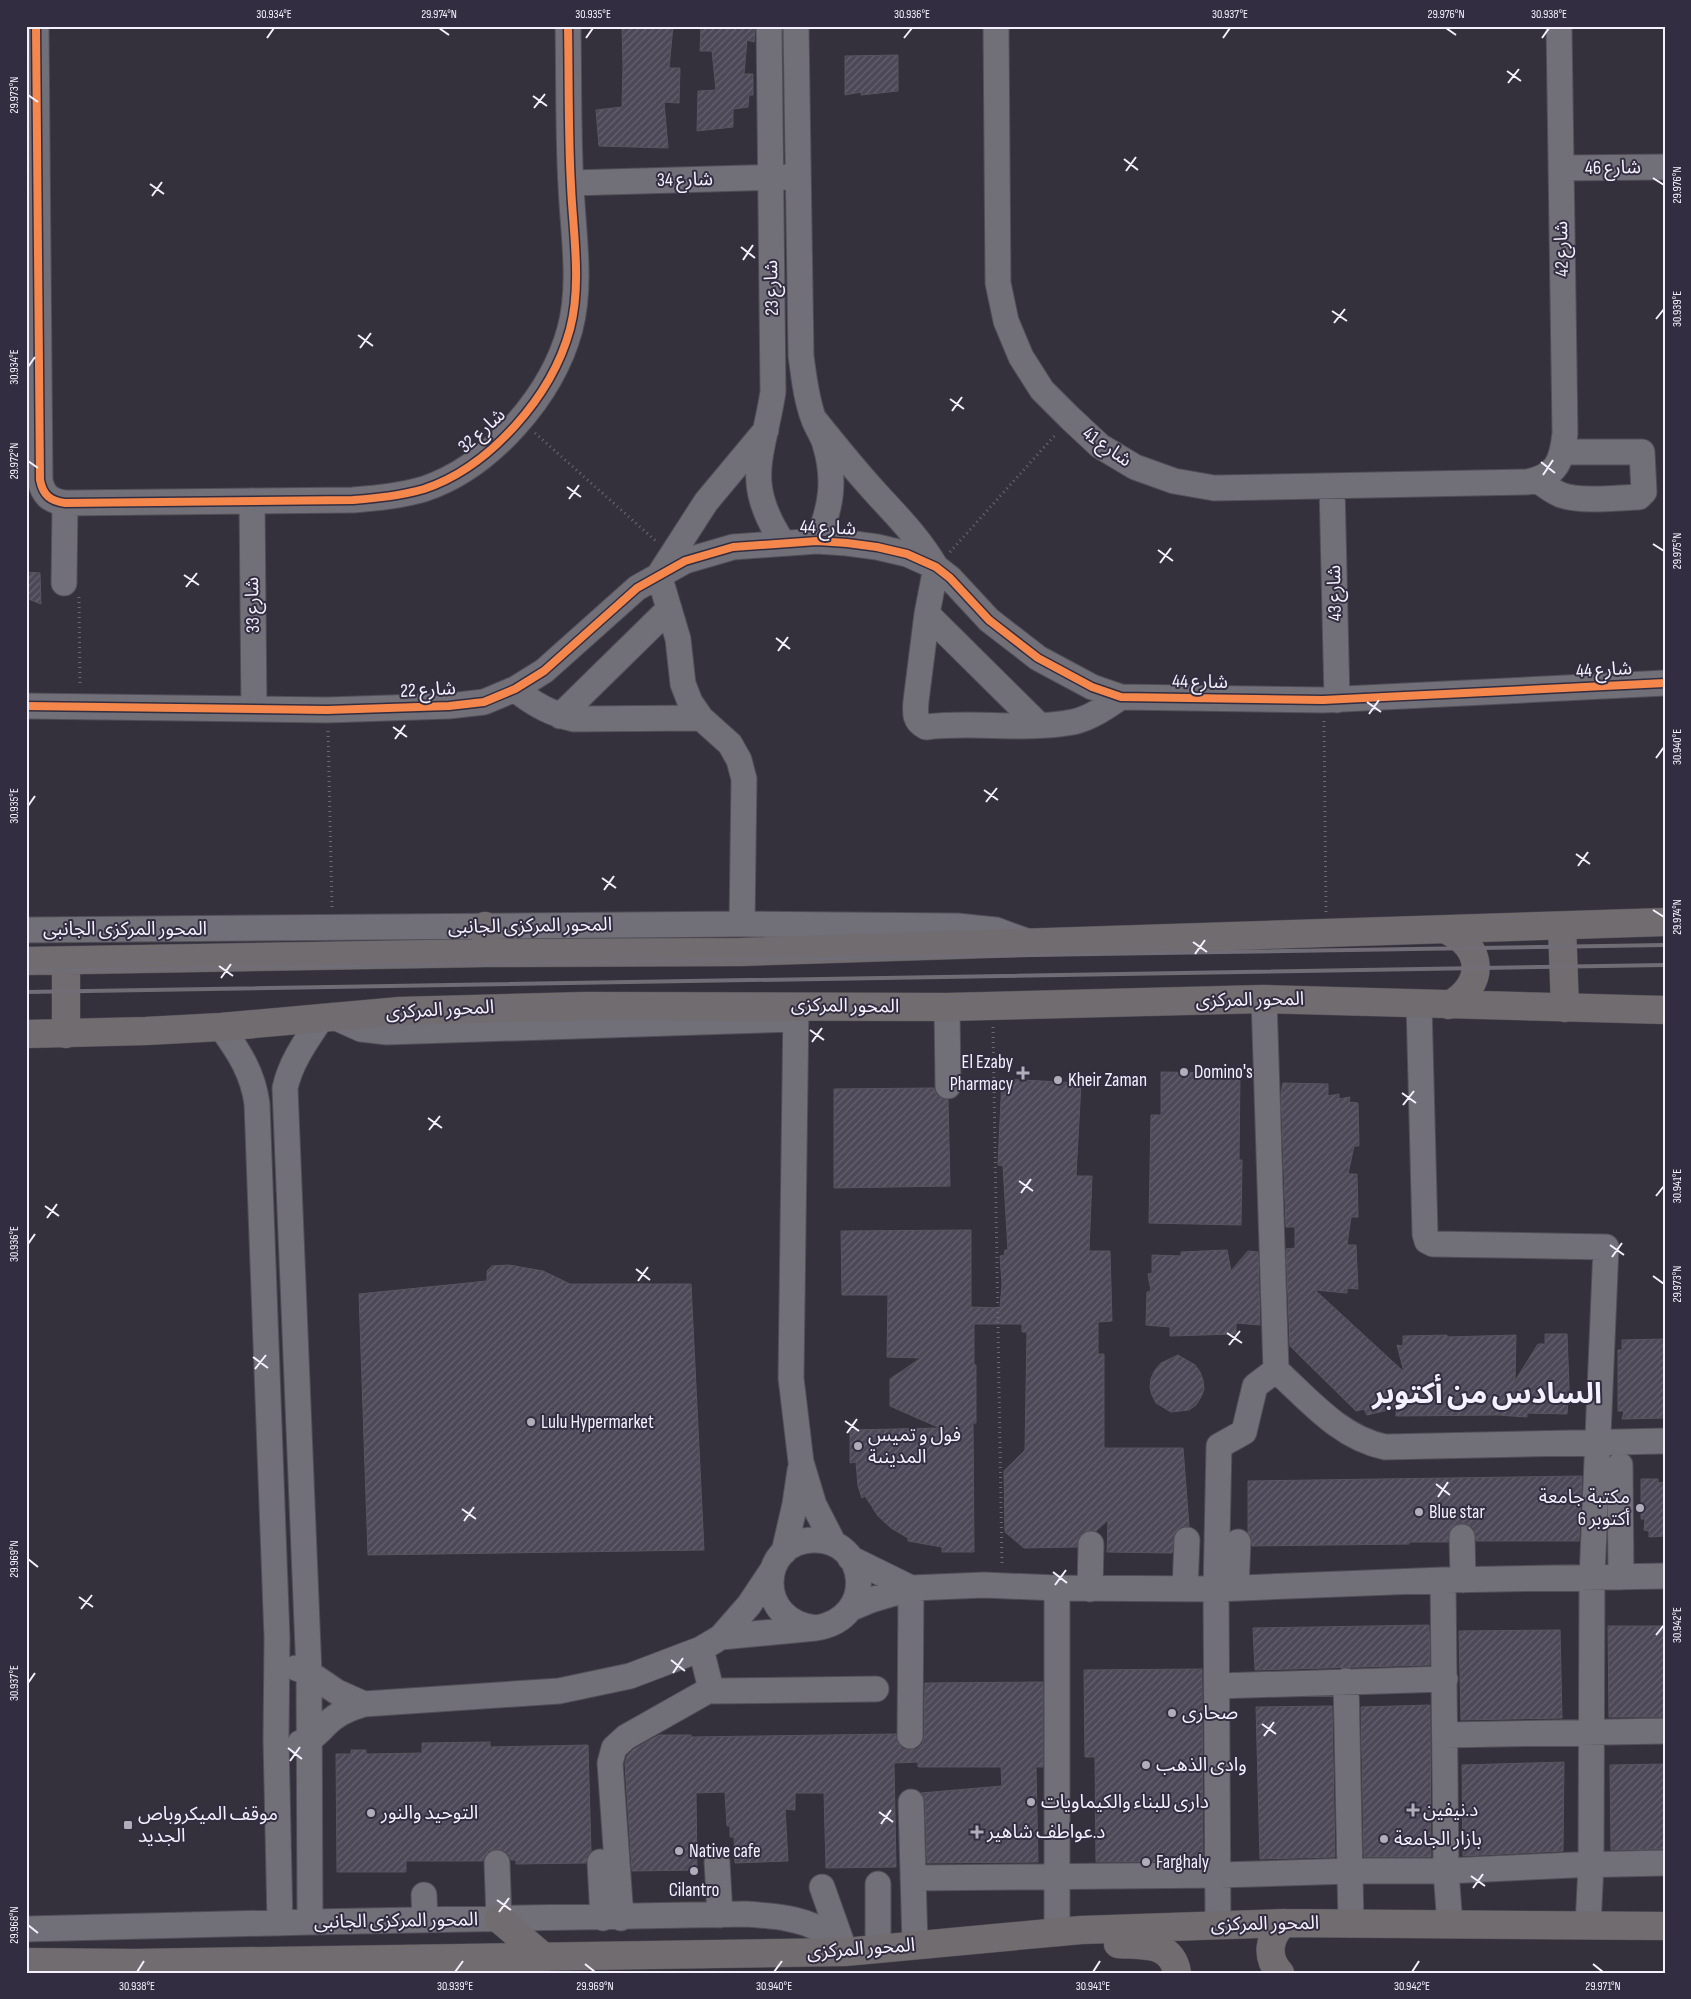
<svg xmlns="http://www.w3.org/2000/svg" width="1691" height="1999" viewBox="0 0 1691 1999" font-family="'Sofia Sans Condensed','Noto Sans Arabic',sans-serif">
<defs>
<pattern id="building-hatch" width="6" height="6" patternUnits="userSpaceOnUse" patternTransform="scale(1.25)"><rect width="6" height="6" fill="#4c4857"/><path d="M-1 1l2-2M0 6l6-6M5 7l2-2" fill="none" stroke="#666370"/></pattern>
</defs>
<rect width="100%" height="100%" fill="#34313c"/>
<!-- building -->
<path fill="url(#building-hatch)" stroke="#58555e" d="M622,26H673L669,68H680L679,103L664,102L668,148L599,146L596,110L622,107L623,66Z
M701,26H755L754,42L747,40L744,74H753V95H749L748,107L733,109V127L697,131L698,91L716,90L712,51H700Z
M898,55V91L861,95V92L845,95V56Z
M26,572L40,573L41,604L26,598Z
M1161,1072L1240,1073L1239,1160H1242L1241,1225L1149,1223L1151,1115H1161Z
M1002,1079L1081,1083L1076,1176H1092L1089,1251H1110L1112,1321L1098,1322V1354H1104V1448H1183L1189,1526L1181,1527L1175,1533L1172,1553L1107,1552L1108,1520L1096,1531L1091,1530L1084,1532L1079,1537L1077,1547L1024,1548L1005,1532L1004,1471L1025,1450L1027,1332H1022V1324H974V1365H976V1423H973L974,1552H942V1547L908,1541V1538L891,1528L878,1516L865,1496L862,1498L858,1486L856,1462L850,1463V1430L940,1428L890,1406V1379L921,1358L887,1357L888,1295H842L841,1231L971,1230V1307L1000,1308L1002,1284L1000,1256L1004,1255L1005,1250H1008L1003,1166L998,1165Z
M1283,1083L1328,1084V1096L1339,1094V1099L1350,1097L1349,1102L1358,1103L1359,1146H1354L1348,1174H1357L1358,1217H1351L1347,1245H1356L1358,1289L1347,1288V1293L1315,1290L1404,1372L1397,1345L1403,1346V1336L1447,1335V1337L1516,1335L1515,1381L1538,1344H1545V1334H1567L1569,1387L1567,1414L1527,1413V1417L1498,1415L1396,1416V1408L1367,1415L1364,1409L1356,1411L1290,1346L1286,1249L1295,1248V1227H1286L1281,1094Z
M934,1088L936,1094L941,1098L948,1100L950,1186L834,1188V1089Z
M1227,1250L1231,1271L1248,1251L1258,1252L1260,1325L1236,1323V1334L1170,1336V1327L1146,1325L1147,1292L1151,1291L1148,1274L1152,1273V1255L1181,1256V1252Z
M509,1265L543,1271L570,1284H691L704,1550L368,1555L359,1294L487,1281V1271L492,1266Z
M1665,1339V1418L1622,1419L1624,1411H1618V1350H1622V1340Z
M1178,1355L1195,1365L1200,1372L1203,1380L1204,1389L1201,1397L1196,1405L1189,1410L1171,1412L1156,1403L1152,1395L1150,1387L1151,1378L1155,1370L1161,1363Z
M1582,1476L1579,1541H1476L1474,1529L1469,1525L1462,1523L1455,1525L1450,1530L1448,1542H1409V1544L1252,1546L1251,1536L1248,1533V1481Z
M1641,1479H1658V1483L1665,1482V1536L1649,1537V1531L1644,1530L1645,1519H1641Z
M1429,1625L1430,1665L1255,1670L1253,1628Z
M1608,1626H1665V1717H1609Z
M1560,1630L1562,1718L1461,1720L1459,1631Z
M1202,1669L1203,1861L1096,1862L1095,1757H1085L1084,1670Z
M1043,1682V1767H1036L1038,1862L927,1863L925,1802L921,1793L1002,1786L1001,1767H918V1762L894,1763L896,1867L826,1868L824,1793H795V1810L785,1809L788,1861L735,1863L734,1837H730V1826H727L725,1792L696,1793L697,1870L632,1871L625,1764L627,1756L634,1749L659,1735H691V1737L896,1734L898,1743L903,1749L910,1750L917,1749L922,1744L924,1737L925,1683Z
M1430,1705L1431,1857H1364L1361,1707Z
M1332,1706L1335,1857L1260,1859L1256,1707Z
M490,1742V1747L588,1745L591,1851L587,1856L586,1863L516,1864V1860H511L509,1855L504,1851L496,1849L489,1851L483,1861H406V1872H337L336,1754H351V1750H366V1754L422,1753V1743Z
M1564,1762L1563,1851L1463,1856L1462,1765Z
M1665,1764V1849L1611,1850L1610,1765Z"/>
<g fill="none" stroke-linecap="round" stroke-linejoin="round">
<defs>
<path id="minor" d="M36,26L40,480C43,495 50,501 65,503L353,500C377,498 400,496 424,489C490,467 552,396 570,329C582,283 573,233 571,186C568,133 569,79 568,26
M769,26L773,392C763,457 742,481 783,543
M796,26L801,356C804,377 806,399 814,420C817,428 823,436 825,444C836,480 831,508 817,541
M996,26L998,283L1006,321L1021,357L1042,390L1070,418L1100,446L1135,467L1174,481L1214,488L1527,482C1557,476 1562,461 1565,433L1559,26
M1561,168L1665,167
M571,183L786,177
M814,419C834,444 854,469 876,493C898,517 919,538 936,567L927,614L916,701C915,713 914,721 926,727C974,721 1025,731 1073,722C1091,718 1106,707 1121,697
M1538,480C1545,486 1552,491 1561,495C1582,502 1616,498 1639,497L1644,492L1642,452H1563
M1332,486L1337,700
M252,501L254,709
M64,583L65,503
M927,614L1039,725
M515,689C533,704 551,714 574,719L701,718
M26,706L327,710L449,706L484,702L515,689L544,671L637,588L685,561L733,547L817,541L847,543L877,547L907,554L936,567L950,578L989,620L1038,658L1092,687L1121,697L1323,700L1665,683
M560,716L669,609
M742,924L744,779L739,760L730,744L701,718L690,702L683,684L678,639L659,575L706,502L766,430
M26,930L742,924L957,926L996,930L1029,942
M1264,999L1276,1370
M1419,1004L1425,1234L1427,1241L1433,1244L1606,1247L1592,1578L1591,1865L1588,1926
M796,1006L791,1378L801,1462L814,1505L834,1544
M947,1007L948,1086
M332,1016L361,1029L387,1032L794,1019
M221,1027C239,1052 253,1073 257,1104L277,1638L276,1740L280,1923
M1620,1465L1621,1577
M1462,1537L1463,1580
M784,1552L795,1504L800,1470
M850,1558L911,1588
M1443,1580L1446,1871L1450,1925
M1236,1588L1238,1542
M1090,1589L1091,1544
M1185,1589L1187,1540
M852,1608L871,1600L911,1588L984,1585L1057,1588L1216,1589L1443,1580L1665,1576
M721,1637L816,1628C878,1618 868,1538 813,1540C759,1541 754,1622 816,1628
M701,1649L711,1689L714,1691L876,1689
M296,1668L309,1673L337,1692L364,1704
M1346,1681L1351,1924
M1218,1686L1445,1679
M1445,1735L1665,1731
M910,1736L911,1588
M300,1743C316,1739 322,1726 335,1717C344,1710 354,1707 364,1704L559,1691L630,1676L701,1649L721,1637L749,1605L773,1569
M911,1802L915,1945
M600,1862L603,1918
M717,1862L720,1915
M497,1863L499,1919
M913,1878L1219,1875L1350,1871H1446L1574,1865L1665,1863
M878,1884V1949
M822,1887L844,1949
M424,1895L425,1920
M621,1918L610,1763L614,1748L626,1737L711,1689
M310,1922L309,1673L285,1088C291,1061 307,1040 322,1017
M1218,1924L1216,1589L1219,1446L1244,1432L1255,1386L1276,1370C1308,1399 1340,1438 1385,1447L1665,1441
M26,1929L310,1922L746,1914C770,1916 797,1917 819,1929C828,1934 837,1944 845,1952
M1057,1933V1588"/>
<path id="major" d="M485,926L487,953
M1562,926L1565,1008
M1446,930C1484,946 1486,985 1449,1005
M26,961L487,953L741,952L1665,922
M26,1034L146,1031L221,1027L400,1011L586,1006L947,1007L1264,999L1665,1010
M66,1034V961
M499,1919L545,1958
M1118,1944C1142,1946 1172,1941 1177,1973
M26,1962L135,1963L845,1952L1081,1930L1284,1923L1665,1926
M1280,1973C1265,1957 1269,1936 1284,1923"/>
</defs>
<!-- minor casing -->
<use href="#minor" stroke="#504e57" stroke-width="27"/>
<!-- major casing -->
<use href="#major" stroke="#504e57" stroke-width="29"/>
<!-- path -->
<path stroke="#6b6a72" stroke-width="3" stroke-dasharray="1 4" stroke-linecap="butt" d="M535,433L657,542
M950,552L1056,434
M79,597L80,686
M1324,721L1326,912
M328,731L332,907
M993,1027L1002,1566"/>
<!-- minor -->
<use href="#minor" stroke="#716f78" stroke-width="25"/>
<!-- major -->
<use href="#major" stroke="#716c6f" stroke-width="28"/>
<!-- rail -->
<path stroke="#706d76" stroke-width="4" d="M26,971L1665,945
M26,992L1665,965"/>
<defs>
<path id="cycleway" d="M36,26L40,480C43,495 50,501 65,503L353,500C377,498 400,496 424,489C490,467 552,396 570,329C582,283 573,233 571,186C568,133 569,79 568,26
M26,706L327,710L449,706L484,702L515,689L544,671L637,588L685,561L733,547L817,541L847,543L877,547L907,554L936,567L950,578L989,620L1038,658L1092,687L1121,697L1323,700L1665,683"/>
</defs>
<!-- cycleway casing -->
<use href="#cycleway" stroke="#322d40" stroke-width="11"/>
<!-- cycleway -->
<use href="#cycleway" stroke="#f5874c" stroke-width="8"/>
</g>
<!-- ticks -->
<path fill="none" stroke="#f4f1fe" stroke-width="2" d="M439,28L449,35M1446,28L1456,35M267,38L274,28M586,38L593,28M904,38L912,28M1223,38L1230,28M1542,38L1549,28M1507,71L1521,81M1508,83L1519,69M28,95L38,102M533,96L547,106M534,108L545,94M1124,159L1138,170M1126,171L1136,157M1653,178L1664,185M150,184L164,194M152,196L162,182M741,247L755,258M743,260L753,245M1332,311L1347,321M1656,319L1664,309M1334,323L1345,309M358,335L373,346M360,348L371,333M28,367L35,357M950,399L964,409M952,411L962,397M28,461L38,468M1541,462L1555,473M1543,475L1553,460M567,487L581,497M569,499L579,485M1653,544L1664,551M1158,550L1173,561M1160,563L1171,548M184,575L199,585M186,587L197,573M776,638L790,649M778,651L788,637M1367,702L1381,712M1369,714L1379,700M393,727L407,737M395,739L405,725M1656,758L1664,747M984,790L998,800M986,802L997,788M28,806L35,796M1576,854L1590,864M1578,866L1588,852M602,878L616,888M604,890L614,876M1653,910L1664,917M1193,942L1207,952M1195,954L1205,940M219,966L233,976M221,978L231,964M810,1030L824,1040M812,1042L822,1028M1402,1093L1416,1103M1403,1105L1414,1091M428,1118L442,1128M429,1130L440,1116M1019,1181L1033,1191M1021,1193L1031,1179M1656,1196L1664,1186M45,1206L59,1216M47,1218L57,1204M28,1244L35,1234M1610,1245L1624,1255M1612,1257L1622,1243M636,1269L650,1280M1653,1276L1664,1284M638,1281L648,1267M1227,1333L1242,1343M1229,1345L1240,1331M253,1357L268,1368M255,1369L266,1355M845,1421L859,1431M847,1433L857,1419M1436,1484L1450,1495M1438,1497L1448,1482M462,1509L476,1519M464,1521L474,1507M28,1559L38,1567M1053,1572L1067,1583M1055,1585L1066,1570M79,1597L93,1607M81,1609L92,1595M1656,1635L1664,1625M671,1660L685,1671M673,1673L683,1658M28,1683L35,1673M1262,1724L1276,1734M1264,1736L1274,1722M288,1748L302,1759M290,1761L300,1747M879,1812L893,1822M881,1824L891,1810M1471,1876L1485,1886M1473,1888L1483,1874M497,1900L511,1910M499,1912L509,1898M28,1925L38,1933M585,1964L595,1972M1593,1964L1603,1972M137,1972L144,1961M455,1972L463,1961M774,1972L782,1961M1093,1972L1100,1961M1412,1972L1419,1961"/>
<!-- markers -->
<g fill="#b1aeba" stroke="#322d40" stroke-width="2">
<circle cx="1184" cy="1072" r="5"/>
<path d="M1020.5 1065.5h5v5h5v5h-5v5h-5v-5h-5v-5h5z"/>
<circle cx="1058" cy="1080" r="5"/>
<circle cx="531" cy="1422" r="5"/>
<circle cx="858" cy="1446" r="5"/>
<circle cx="1640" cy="1508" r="5"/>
<circle cx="1419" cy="1512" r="5"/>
<circle cx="1172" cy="1713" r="5"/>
<circle cx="1146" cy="1765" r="5"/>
<circle cx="1031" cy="1802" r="5"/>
<path d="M1410.5 1802.5h5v5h5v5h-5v5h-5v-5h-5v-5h5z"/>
<circle cx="371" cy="1813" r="5"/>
<rect x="123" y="1820" width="10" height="10" rx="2.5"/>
<path d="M974.5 1824.5h5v5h5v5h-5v5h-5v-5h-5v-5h5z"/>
<circle cx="1384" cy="1839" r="5"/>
<circle cx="679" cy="1851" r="5"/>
<circle cx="1146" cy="1862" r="5"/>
<circle cx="694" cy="1871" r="5"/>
</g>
<g text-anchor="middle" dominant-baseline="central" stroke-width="4" stroke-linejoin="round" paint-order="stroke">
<!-- street labels -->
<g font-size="19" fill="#f4f1fe" stroke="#322d40">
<text transform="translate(1613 168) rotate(-1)">شارع 46</text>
<text transform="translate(685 180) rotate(-1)">شارع 34</text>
<text transform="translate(1562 249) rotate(-91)">شارع 42</text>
<text transform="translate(772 288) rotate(-91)">شارع 23</text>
<text transform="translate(482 431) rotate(-42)">شارع 32</text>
<text transform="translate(1107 447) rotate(35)">شارع 41</text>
<text transform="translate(828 528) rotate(2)">شارع 44</text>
<text transform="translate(1335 593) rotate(-91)">شارع 43</text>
<text transform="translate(253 605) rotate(-91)">شارع 33</text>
<text transform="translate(1604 670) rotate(-3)">شارع 44</text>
<text transform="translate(1200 682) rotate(1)">شارع 44</text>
<text transform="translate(428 690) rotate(-3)">شارع 22</text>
<text transform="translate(530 926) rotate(-1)">المحور المركزى الجانبى</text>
<text x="125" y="929">المحور المركزى الجانبى</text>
<text transform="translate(1250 1000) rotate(-1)">المحور المركزى</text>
<text transform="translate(845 1006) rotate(1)">المحور المركزى</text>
<text transform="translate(440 1010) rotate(-3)">المحور المركزى</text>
<text transform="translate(396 1921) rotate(-1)">المحور المركزى الجانبى</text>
<text transform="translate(1265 1924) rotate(-1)">المحور المركزى</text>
<text transform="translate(861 1949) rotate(-4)">المحور المركزى</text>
</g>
<!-- poi labels -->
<g font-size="19" fill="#f4f1fe" stroke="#322d40" text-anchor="start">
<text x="1013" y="1062" text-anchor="end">El Ezaby<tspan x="1013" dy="22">Pharmacy</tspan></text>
<text x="1194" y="1072">Domino's</text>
<text x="1068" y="1080">Kheir Zaman</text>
<text x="541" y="1422">Lulu Hypermarket</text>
<text x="868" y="1435">فول و تميس<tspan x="868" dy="22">المدينىة</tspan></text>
<text x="1630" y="1497" text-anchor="end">مكتبة جامعة<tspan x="1630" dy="22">6 أكتوبر</tspan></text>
<text x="1429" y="1512">Blue star</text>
<text x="1182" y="1713">صحارى</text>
<text x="1156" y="1765">وادى الذهب</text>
<text x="1041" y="1802">دارى للبناء والكيماويات</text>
<text x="1423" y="1810">د.نيفين</text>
<text x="381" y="1813">التوحيد والنور</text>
<text x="138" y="1814">موقف الميكروباص<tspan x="138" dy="22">الجديد</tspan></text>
<text x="987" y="1832">د.عواطف شاهير</text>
<text x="1394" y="1839">بازار الجامعة</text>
<text x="689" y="1851">Native cafe</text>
<text x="1156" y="1862">Farghaly</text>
<text x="694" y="1890" text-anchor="middle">Cilantro</text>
</g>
<!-- town labels -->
<g font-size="29" font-weight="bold" fill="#f4f1fe" stroke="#322d40">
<text x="1487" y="1394">السادس من أكتوبر</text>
</g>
</g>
<!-- border -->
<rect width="1691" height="1999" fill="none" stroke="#322d40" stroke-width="55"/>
<rect x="28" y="28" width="1636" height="1944" fill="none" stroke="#f4f1fe" stroke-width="2"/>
<g font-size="12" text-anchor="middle" fill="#f4f1fe">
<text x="274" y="18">30.934°E</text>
<text x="439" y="18">29.974°N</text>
<text x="593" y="18">30.935°E</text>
<text x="912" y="18">30.936°E</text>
<text x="1230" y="18">30.937°E</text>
<text x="1446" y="18">29.976°N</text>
<text x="1549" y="18">30.938°E</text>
<text transform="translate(14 95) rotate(-90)" y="4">29.973°N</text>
<text transform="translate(1677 185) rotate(-90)" y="4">29.976°N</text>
<text transform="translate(1677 309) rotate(-90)" y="4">30.939°E</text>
<text transform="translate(14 367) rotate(-90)" y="4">30.934°E</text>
<text transform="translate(14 461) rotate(-90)" y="4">29.972°N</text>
<text transform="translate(1677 551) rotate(-90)" y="4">29.975°N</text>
<text transform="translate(1677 747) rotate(-90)" y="4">30.940°E</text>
<text transform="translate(14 806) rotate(-90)" y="4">30.935°E</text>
<text transform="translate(1677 917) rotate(-90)" y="4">29.974°N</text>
<text transform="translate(1677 1186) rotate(-90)" y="4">30.941°E</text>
<text transform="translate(14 1244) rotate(-90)" y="4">30.936°E</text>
<text transform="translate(1677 1284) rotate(-90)" y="4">29.973°N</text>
<text transform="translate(14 1559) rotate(-90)" y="4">29.969°N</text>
<text transform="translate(1677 1625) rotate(-90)" y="4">30.942°E</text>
<text transform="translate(14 1683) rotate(-90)" y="4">30.937°E</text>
<text transform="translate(14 1925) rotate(-90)" y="4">29.968°N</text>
<text x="137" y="1990">30.938°E</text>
<text x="455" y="1990">30.939°E</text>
<text x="595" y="1990">29.969°N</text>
<text x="774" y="1990">30.940°E</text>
<text x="1093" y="1990">30.941°E</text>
<text x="1412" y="1990">30.942°E</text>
<text x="1603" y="1990">29.971°N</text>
</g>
</svg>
